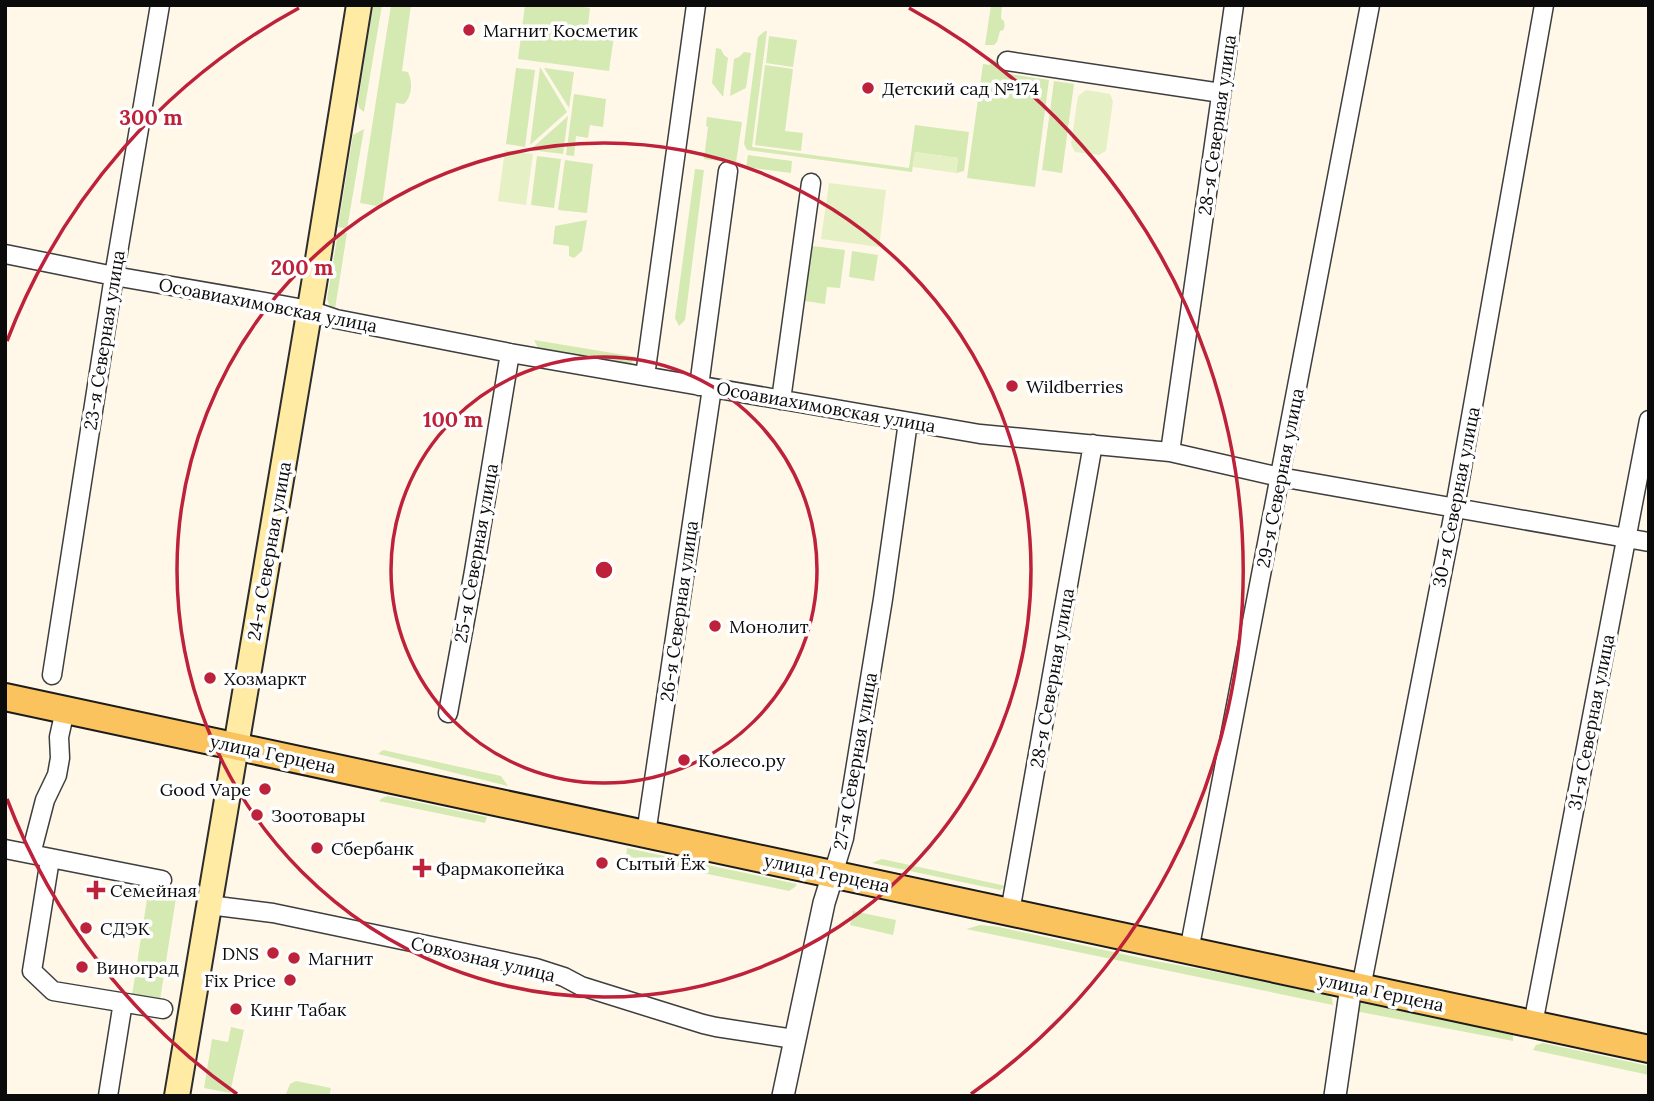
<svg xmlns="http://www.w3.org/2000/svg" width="1654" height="1101" viewBox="0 0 1654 1101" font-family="Lora,serif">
<rect width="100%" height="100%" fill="#fff8e9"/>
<!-- green -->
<path fill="#d5e9b3" d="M373,5H382L364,112L359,108L358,102Z
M391,5H411L402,71L408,72C413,82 412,96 404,104L396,103L382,207L360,203Z
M525,5H572L590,8L588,25L615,29L609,71L518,59Z
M991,5H1002L1001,18L1004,21C1005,25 1005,31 1000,31L997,42L994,45H985Z
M765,31H767L752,147L909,168L915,125L969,132L964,171L956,173L958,158L915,152L912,172L747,150L744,144L758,37Z
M769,36L797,40L793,67L766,63Z
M716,48L721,49L724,55L728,58L723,97L712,83Z
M744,52L751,53L746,88L730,96L734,59L739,57Z
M991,60L998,61L997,67L1003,68V73L1049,80L1035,187L967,178L983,64L990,65Z
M765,65L793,69L785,131L803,133L801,151L755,145Z
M540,67L567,112L530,145Z
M516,68L535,70L525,147L506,144Z
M544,68L574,72L569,108Z
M1054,81L1074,84L1062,173L1042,170Z
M574,94L606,99L603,127L590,125L588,138L576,136L574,156L566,155Z
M568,116L563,154L530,150Z
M707,117L742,122L736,163L704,159L708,127L706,126Z
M364,129L347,229L338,227L353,135Z
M748,155L792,161L791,173L746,167Z
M537,156L561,159L554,208L531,205Z
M565,160L593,164L587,213L558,210Z
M695,169L704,170L685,320L679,326L675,318Z
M587,220L582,251L574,258L569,256V246L553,244L555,226Z
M338,232L347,233L335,309L330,307L327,299Z
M812,246L845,250L840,288L827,287L825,304L805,301Z
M852,251L878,255L874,281L849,277Z
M534,340L637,357L629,365L539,350Z
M383,750L501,776L508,786L378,754Z
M388,796L487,817L485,823L379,801L382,798Z
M627,848L797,884L795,887L789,891L626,857Z
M882,859L1006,886L1000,890L872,863Z
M156,885C166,885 174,887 176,898L160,1000L132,995L148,893Z
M853,911L896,920L893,935L850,925Z
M980,925L999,927L1150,960L1324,992L1332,998L1333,1005L966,929Z
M1366,1001L1509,1030L1513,1034V1041L1355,1011L1359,1004Z
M231,1027L244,1030L230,1093L204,1088L212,1039L228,1042Z
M1543,1043L1649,1066V1075L1533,1050L1536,1045Z
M296,1081L331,1088L329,1096H285L290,1084Z"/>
<!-- pitch -->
<path fill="#e6f0c5" d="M1086,90L1110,94L1113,101L1106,151L1099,155L1075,152L1071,144L1078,96Z
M505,150L533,154L526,205L498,201Z
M915,152L958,158L956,173L913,167Z
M829,183L886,190L879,247L821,239Z"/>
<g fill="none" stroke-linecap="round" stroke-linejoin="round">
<defs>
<path id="minor" d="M1007,61L1221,93
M5,254L114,276L282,305L309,310L336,319L510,353L980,434L1170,452L1280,477L1649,542
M645,376L696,5
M699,386L728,171
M781,400L811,183
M1170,452L1234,5
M52,675L114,276L160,5
M448,713L474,571L510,353
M646,834L712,388
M5,849L162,880
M31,854L45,800L57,775L60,758L59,737L65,710
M50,859L32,971L53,991L163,1009
M833,874L844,838L883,599L908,422
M209,905L273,913L536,968L564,977L581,986L703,1024L716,1027L794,1039
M1010,912L1093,444
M1189,951L1370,5
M1361,988L1455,507L1544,5
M1533,1024L1649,420
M108,1096L123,1002"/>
<path id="tertiary" d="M783,1096L824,903L833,874
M1335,1096L1351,986"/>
<path id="secondary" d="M177,1096L314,284L359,5"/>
<path id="primary" d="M5,697L1649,1049"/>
</defs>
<!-- minor casing -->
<use href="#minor" stroke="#3e3e3e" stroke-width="21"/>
<!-- tertiary casing -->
<use href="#tertiary" stroke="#3e3e3e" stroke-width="24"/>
<!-- secondary casing -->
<use href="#secondary" stroke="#2d2d2d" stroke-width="28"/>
<!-- primary casing -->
<use href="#primary" stroke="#1c1c1c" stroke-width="30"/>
<!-- minor -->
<use href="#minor" stroke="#fff" stroke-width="18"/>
<!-- tertiary -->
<use href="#tertiary" stroke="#fff" stroke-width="21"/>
<!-- secondary -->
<use href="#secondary" stroke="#ffeba4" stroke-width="24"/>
<!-- primary -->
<use href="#primary" stroke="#fbc35d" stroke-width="26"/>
</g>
<!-- distance rings -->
<g fill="none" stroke="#bd223a" stroke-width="3.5">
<circle cx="604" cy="570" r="213"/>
<circle cx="604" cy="570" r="427"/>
<path d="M237 1094A640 640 0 0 1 7 799M7 341A640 640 0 0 1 299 8M909 8A640 640 0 0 1 971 1094"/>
</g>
<!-- markers -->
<g fill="#bd223a" stroke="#fff" stroke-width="2.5">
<circle cx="469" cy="30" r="7"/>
<circle cx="868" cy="88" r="7"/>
<circle cx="1012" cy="386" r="7"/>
<circle cx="715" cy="626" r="7"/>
<circle cx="210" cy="678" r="7"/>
<circle cx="684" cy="760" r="7"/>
<circle cx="265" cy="789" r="7"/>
<circle cx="257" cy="815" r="7"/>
<circle cx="317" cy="848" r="7"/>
<circle cx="602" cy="863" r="7"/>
<path d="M418.5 857.5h7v7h7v7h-7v7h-7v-7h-7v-7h7z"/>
<path d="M92.5 879.5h7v7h7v7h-7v7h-7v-7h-7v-7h7z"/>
<circle cx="86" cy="928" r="7"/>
<circle cx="273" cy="953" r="7"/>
<circle cx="294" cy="958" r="7"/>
<circle cx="82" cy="967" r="7"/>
<circle cx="290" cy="980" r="7"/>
<circle cx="236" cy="1009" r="7"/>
</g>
<g text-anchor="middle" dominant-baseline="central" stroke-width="7" stroke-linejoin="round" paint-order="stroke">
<!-- poi labels -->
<g font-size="18" fill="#0b0b0b" stroke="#fff" text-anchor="start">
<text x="483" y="30">Магнит Косметик</text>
<text x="882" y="88">Детский сад №174</text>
<text x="1026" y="386">Wildberries</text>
<text x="729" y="626">Монолит</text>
<text x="224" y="678">Хозмаркт</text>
<text x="698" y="760">Колесо.ру</text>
<text x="251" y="789" text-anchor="end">Good Vape</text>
<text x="271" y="815">Зоотовары</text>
<text x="331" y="848">Сбербанк</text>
<text x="616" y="863">Сытый Ёж</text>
<text x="436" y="868">Фармакопейка</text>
<text x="110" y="890">Семейная</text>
<text x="100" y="928">СДЭК</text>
<text x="259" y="953" text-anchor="end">DNS</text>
<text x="308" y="958">Магнит</text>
<text x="96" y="967">Виноград</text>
<text x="276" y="980" text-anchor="end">Fix Price</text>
<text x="250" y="1009">Кинг Табак</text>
</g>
<!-- street labels -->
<g font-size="18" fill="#0b0b0b" stroke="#fff">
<text transform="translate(1217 125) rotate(-82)">28-я Северная улица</text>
<text transform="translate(268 305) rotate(11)">Осоавиахимовская улица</text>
<text transform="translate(104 340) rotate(-81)">23-я Северная улица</text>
<text transform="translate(826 407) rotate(10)">Осоавиахимовская улица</text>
<text transform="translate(1280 478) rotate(-79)">29-я Северная улица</text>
<text transform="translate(1456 497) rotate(-79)">30-я Северная улица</text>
<text transform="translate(269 551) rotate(-80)">24-я Северная улица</text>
<text transform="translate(476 553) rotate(-80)">25-я Северная улица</text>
<text transform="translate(679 611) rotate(-82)">26-я Северная улица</text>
<text transform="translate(1052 678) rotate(-80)">28-я Северная улица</text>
<text transform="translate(1591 722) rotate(-79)">31-я Северная улица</text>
<text transform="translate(273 754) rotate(12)">улица Герцена</text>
<text transform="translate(855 761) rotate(-80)">27-я Северная улица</text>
<text transform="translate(827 873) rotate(12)">улица Герцена</text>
<text transform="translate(483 959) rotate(13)">Совхозная улица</text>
<text transform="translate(1381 992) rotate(12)">улица Герцена</text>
</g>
</g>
<circle cx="604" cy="570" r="10" fill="#bd223a" stroke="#fff" stroke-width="3.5"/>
<g font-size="21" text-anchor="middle" font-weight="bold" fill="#bd223a" stroke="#fff" stroke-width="7" stroke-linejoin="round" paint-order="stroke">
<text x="151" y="125">300 m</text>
<text x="302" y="275">200 m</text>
<text x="453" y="427">100 m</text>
</g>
<!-- border -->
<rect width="1654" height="1101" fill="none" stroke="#0b0b0b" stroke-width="14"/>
</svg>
